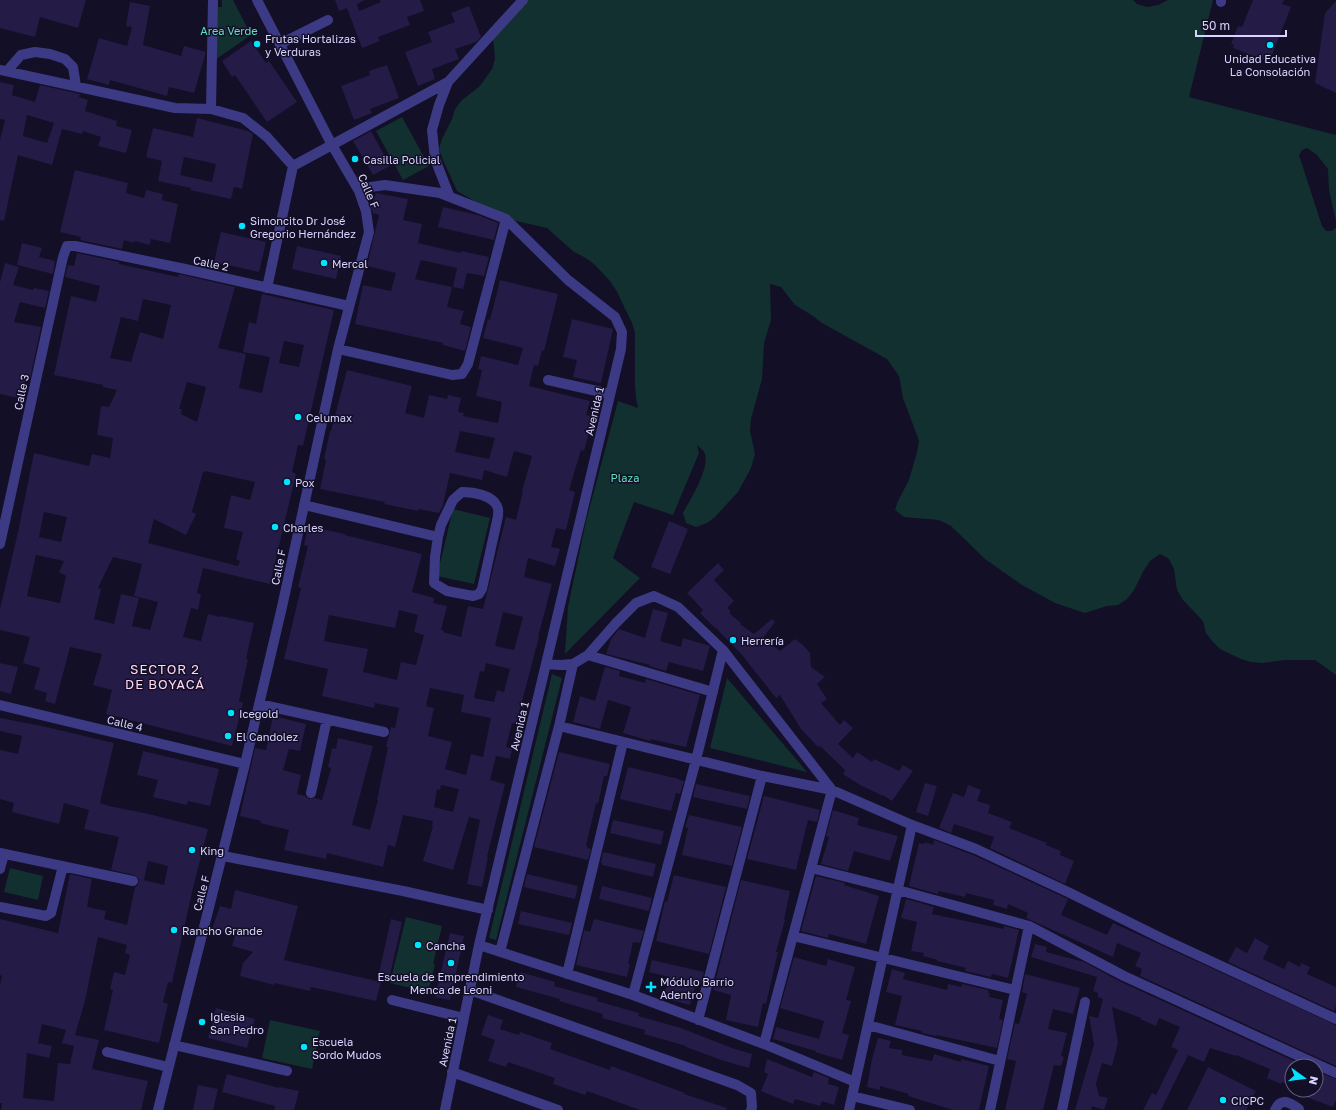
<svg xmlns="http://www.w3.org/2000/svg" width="1336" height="1110" viewBox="0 0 1336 1110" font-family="'Golos Text',sans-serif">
<rect width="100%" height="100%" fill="#130f26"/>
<!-- green -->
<path fill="#12302f" d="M222,0H233L251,35L212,62L213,7H222Z
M526,0H1133L1137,4L1147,7L1158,5L1168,0H1213L1189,97L1336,135V221L1329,190L1328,169L1317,155L1307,148L1302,150L1299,155L1322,226L1326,231H1331L1336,228V675L1315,660H1285L1262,663L1251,662L1241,659L1220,649L1212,641L1206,633L1203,621L1183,600L1177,590L1174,569L1169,559L1160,554L1150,561L1144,570L1134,590L1127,599L1118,605L1107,606L1085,613L1055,603L1022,585L985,559L951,526L939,520L904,517L895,510L898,501L909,480L917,452L919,441L915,430L903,398L899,376L887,359L822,323L813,316L795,305L781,287L770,284L771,320L764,343L762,379L751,419L750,431L755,454L751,468L738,492L715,517L707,523L696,527L686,523L683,513C690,500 712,465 704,452C702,449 699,447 697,445L699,453L673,515L634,502L613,558L640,578L565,654L568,607L586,521L618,401L638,408L636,398L635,385V333L632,323L616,290L610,281L594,264L584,257L574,252L547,228L516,221L476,202L457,191L443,160L439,149L442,139L452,119L455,109L462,100L480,86L492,69L495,59L493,38Z
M402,117L429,166L403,180L376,131Z
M453,509L490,518L474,584L437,576Z
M552,674L562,678L496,940L489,938Z
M727,678L807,772L710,748Z
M10,868L43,876L38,900L4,892Z
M406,917L442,926L433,964H435L428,992L390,983Z
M270,1020L320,1031L312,1069L262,1058Z"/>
<!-- building -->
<path fill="#241b47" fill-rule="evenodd" d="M0,0H86L78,28L40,17L35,37L0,28Z
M335,0H365L357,4L359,11L381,2L380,0H420L424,11L407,17L410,25L378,37L380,41L362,48L347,8L339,11Z
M1253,0H1284L1282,4L1291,7L1269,62L1233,48L1234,45L1231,44L1238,26L1242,27Z
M1336,1V93L1315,83L1325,13Z
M130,2L150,6L143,45L181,56L184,46L206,52L194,93L169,87L167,96L110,80L109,85L87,79L99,38L127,46L132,27L126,26Z
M469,6L481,37L476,42L455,49L459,59L432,69L435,79L418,86L405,52L432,42L428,32L455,22L451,13Z
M251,41L266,63L269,61L297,102L267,122L235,75L232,77L222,61Z
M387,65L399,98L370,109L372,113L354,120L341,86L370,75L369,71Z
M0,82L14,85L12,95L35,102L40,85L80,94L79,97L88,100L85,111L117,121L116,126L132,130L126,153L98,146L101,137L83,131L82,134L62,129L52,165L18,155L4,221L0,220V140L5,120L0,119ZM27,115L54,123L47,143L23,136Z
M197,118L248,131L253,134L242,189L234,187L231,199L190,190L191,188L158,181L162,161L146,157L153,128L193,137ZM184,157L216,164L212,182L180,175Z
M371,131L390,166L373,175L353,141Z
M75,170L128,183L126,193L144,198L146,190L163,194L162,200L178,204L170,243L151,239L150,245L135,241L134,243L124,240L122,249L80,240L81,237L60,232Z
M376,193L408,199L403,220L422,224L418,243L461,253V251L489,257L484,276L467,273L463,289L453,287L457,268L421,260L415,279L452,287L447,307L464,311L460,324L471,327L465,351L443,345V343L355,324L363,285L391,291L396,273L367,266L379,215L373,213L371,207Z
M443,207L478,215L498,223L494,240L438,227Z
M221,232L266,242L259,272L214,262Z
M22,243L42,248L39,257L55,261L53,274L17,265Z
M297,246L341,256L336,279L292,269Z
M77,253L119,262V264L178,277L179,274L235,287L218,348L246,354L239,388L262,393L270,357L243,352L249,322L256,324L262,294L334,310L303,446L298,445L292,472L296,474L270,584L203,568L197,593L201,594L198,610L191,608L183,637L201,641L208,614L220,617V616L254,623L246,659H248L239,701L243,703L232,746L106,714L112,690L93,685L102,654L70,647L55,704L45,701L47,693L34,689L40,668L23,663L30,637L0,630V609L18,532L34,453L89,466L92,454L110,458L113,438L97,435L101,406L109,407L117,390L103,387V385L54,375L71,296L96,302L100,286L65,277L68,265L74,266ZM143,299L171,305L163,339L140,332L131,362L110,358L121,317L138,321ZM284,341L304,345L299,367L279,363ZM187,382L206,387L197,422L181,414L182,409H179ZM205,471L255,482L250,500L231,495L224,528L243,532L236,559L240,561L238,566L148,543L154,519L186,535L196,514L192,512L203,472L204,473ZM44,512L67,517L61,542L39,537ZM36,555L64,561L59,572L66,576L60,603L27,596ZM113,557L142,564L134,596L158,602L150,630L132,626L139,598L121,594L114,624L94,619L101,589L98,588Z
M5,263L19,267L13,285L33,290L34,288L49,291L45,308L20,302L14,322L41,327L30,379L26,378L23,399L0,394V282Z
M500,280L558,294L544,351L542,350L538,366L534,365L529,386L590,401L586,415L593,417L584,451L581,450L569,490L575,492L566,530L556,528L551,547L560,549L555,566L528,558L524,577L552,584L538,637H539L516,724L512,723L506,747L512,749L510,759L496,756L490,780L505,784L487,857H488L482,887L467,884L480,820L469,817L453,870L423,861L433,826H432L433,821L403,815L395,847L388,845L383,867L327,853L326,859L284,850L289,830L260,823L261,821L240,816L255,748L266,750L273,716L306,724L300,751L289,749L283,770L301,775L297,794L305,796L309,799L315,798L322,800L331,768L328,767L332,748L336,749L338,738L373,746L352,825L370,830L378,800H377L388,747H386L391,727L395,728L399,708L375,703L374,708L322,696L328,669L284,659L301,588L298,587L308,546L304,545L308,526L345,534V535L422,554L412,592L434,598L433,603L447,606L441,630H444L443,632L461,637L468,606L483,609L506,517L516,520L523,491H522L532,456L514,451L507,477L484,470L482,480L450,473L443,505L439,513L418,509V511L384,504L385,502L320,489L326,460L324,459L330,431H331L347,370L412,386L405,413L424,418L429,395L447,399L448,395L461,398L458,412L464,413L463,416L498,423L502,402L476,396L482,370L478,369L481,356L518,365L523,348L483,338L488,319L490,320ZM460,431L495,438L489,459L455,452ZM399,610L418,615L414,632L424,635L416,665L401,662L397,680L363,672L368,649L324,641L329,615L395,628ZM503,612L523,617L514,650L495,646ZM486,663L510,669L504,692L497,690L494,702L474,698L480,671L484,672ZM430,688L464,695L461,712L491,718L483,757L471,754L466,775L445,769L452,742L428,736L434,708L426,706ZM441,785L459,789L453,812L434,807L437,789L440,790Z
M572,319L613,329L601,383L573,377L577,360L563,357Z
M669,521L688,529L670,574L651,567Z
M718,563L724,570L714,580L734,601L727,608L731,611L729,613L741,623L740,624L754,634L772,619L775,622L763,638L780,651L795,639L803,645L810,653L811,667L825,677L817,684L827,699L821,703L840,725L844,720L853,728L838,744L853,758L857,752L872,762L874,759L899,771L903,765L913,771L892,801L883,795V796L860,785L843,774L845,770L820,746L818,747L801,729L780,695L776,698L742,655L715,627V628L700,613L703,610L687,593Z
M653,609L668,613L660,641L681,647L683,638L710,646L703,671L669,662L666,671L649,666L650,665L606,654L611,639L619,629L645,638Z
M0,663L18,667L11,694L0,691Z
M605,667L620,671L619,676L645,683L646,679L700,695L686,747L650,739V741L623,733L631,707L608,700L600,729L573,722L580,696L595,701Z
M0,718L42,726L114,743L100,803L109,806L149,814L208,829L192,892L172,983L168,982L163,1002L168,1004L159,1043L104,1030L113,990L110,989L114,972L125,975L130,955L125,953L127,945L98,937L85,1001L75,1035L99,1040L92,1069L148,1081L141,1110H1L2,1103H0V985L2,976L0,975V919L58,933L70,874L92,879L87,907L106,911L104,919L127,925L135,887L138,885L139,879L164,885L168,866L148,861L144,880L139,879L134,875L111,870L119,837L84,829L89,810L64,803L59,824L12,812L14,803L0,799V750L18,754L22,736L0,731ZM42,1024L66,1030L62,1043L74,1046L70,1064L58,1063L54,1101L23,1098L27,1053L49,1058L52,1046L38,1043Z
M143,751L219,769L210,806L188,801L187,805L153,797L158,780L137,775Z
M559,752L610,764L607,776H604L598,804L596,803L586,846H588L587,848L591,849L588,860L534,847Z
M628,767L679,779V780L684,781L680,794L676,793L671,811L620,799Z
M925,783L937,786L928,816L916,812Z
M696,784L750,796L747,809L693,797Z
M968,785L981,790L977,801L990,805L988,813L1012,822L1009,828L1047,843L1046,845L1061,851L1060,855L1074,861L1065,884L990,848L994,837L954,824L951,833L939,828L953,793L964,797Z
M764,796L820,810L817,822L808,820L796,870L747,859Z
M833,810L859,818L857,825L898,836L890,861L854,851L848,871L821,864L829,837L826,836Z
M689,815L742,827L732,866L682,855L688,828L685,827Z
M613,820L664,831L661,845L610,833Z
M934,840L973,855L1068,899L1061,915L1107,935L1113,923L1336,1025V1066L1140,976L1142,969L1135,966L1141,953L1117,943L1113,957L1026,918L1028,913L1008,904L1007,909L993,905L994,900L966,893L965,897L939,891L938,894L909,886L919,843L924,844L925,842L933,845Z
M603,852L656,864L653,877L602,865V863H601Z
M527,874L578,886L575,899L524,887Z
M674,875L726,887L709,954L656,941L662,914L665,901L667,902Z
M816,876L845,883L844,885L879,896L866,944L829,934L828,938L801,931Z
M741,880L790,891L784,920H785L776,952H778L766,1004L763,1003L758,1027L726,1020L731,995L713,990Z
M602,886L652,898L649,911L599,899Z
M235,890L298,906L284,960L381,982L376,1001L311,987L310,991L274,983V985L240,976L243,963L253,952L232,946L236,932H211L220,906L231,909Z
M906,899L934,907L932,914L1004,929V926L1019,930L1008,978L992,974L991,977L965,971L966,968L937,961L938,960L923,956L924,953L911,951L917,922L901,918Z
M521,911L572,923L569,935L518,924Z
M391,919L402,922L390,975L379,973Z
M594,919L644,931L640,943L633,942L628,964H630L627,977L576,965L584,930L590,932Z
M450,933L464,936L450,1000L435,997Z
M1255,938L1269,946L1263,959L1284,969L1288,961L1300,967L1301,963L1310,967L1307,974L1336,987V1006L1334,1011L1228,962L1236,947L1247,953Z
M1035,944L1047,947L1046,952L1084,962L1121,982L1305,1066H1292V1086L1282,1082L1281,1084L1267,1078L1270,1069L1236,1055V1056L1210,1048L1204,1062L1188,1055L1161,1110H1143L1152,1093L1156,1095L1178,1050L1171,1047L1180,1027L1159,1018L1156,1026L1140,1019L1141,1018L1112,1007L1118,1043L1112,1066L1102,1063L1096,1084L1099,1096L1108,1098L1104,1110L1092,1106L1091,1110H1075L1094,1044L1089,1016L1098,1018L1103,999L1098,997V993L1093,991L1097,977L1031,957Z
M794,957L826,966L828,959L855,967L846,1000L851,1001L842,1033L849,1035L842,1060L815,1052L816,1051L773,1039L776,1027L819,1039L824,1021L780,1008Z
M652,960L704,972L701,984L696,983L690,1005L663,998L669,977L649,972Z
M892,969L905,973L903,979L947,990L948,984L962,987V984L988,990V993L990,994L989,997L1003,1000L999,1019L1003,1020L997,1048L936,1035V1036L922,1033V1031L895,1025L902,996L886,992Z
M520,972L555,982L554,986L598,998L597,1001L639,1013L638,1016L681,1028L732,1048L752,1054L749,1068L724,1061L686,1047V1046L644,1034L645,1030L602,1018L603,1014L559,1001L560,999L516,987Z
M1025,974L1080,988L1073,1014L1053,1009L1048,1029L1067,1033L1061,1056L1064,1057L1061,1066L1054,1065L1043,1110H1005L1016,1061L1007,1059L1015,1023L1019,1024L1027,994L1022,992Z
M216,1008L255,1019L247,1048L208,1038Z
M488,1015L503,1020L500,1029L519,1035L520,1032L552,1043L550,1049L610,1070L611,1066L685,1093L684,1094L727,1108L726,1110H640L587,1091L585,1095L553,1084L555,1078L508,1062L506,1067L488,1061L495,1040L481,1035Z
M878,1038L891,1041L889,1048L902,1050V1055L932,1061L934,1054L961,1062V1059L989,1066L979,1110H953L908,1096L909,1094L880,1086V1090L867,1087L872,1059Z
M767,1059L812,1077L814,1072L829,1078L828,1084L839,1087L834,1105L822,1101L820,1106L795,1099L793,1104L761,1091L768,1074L764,1072Z
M1208,1067L1256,1091L1246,1110H1187Z
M1316,1071L1336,1079V1100L1333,1107L1290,1091L1316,1090Z
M227,1074L279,1088V1087L299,1091L294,1110H274L275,1106L222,1092Z
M198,1085L218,1089L213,1110H193Z"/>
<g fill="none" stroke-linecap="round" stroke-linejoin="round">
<!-- minor -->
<path stroke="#3d3a85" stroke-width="10" d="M1221,2V0
M280,44L328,20
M0,70L175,108L211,109L243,118L267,137L293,166
M7,71L21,55L35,52L50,54L65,59L73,67L76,86
M448,82L439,105L432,130L435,159L449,195
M211,109L213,0
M359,191L371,187L385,185L440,193L506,219L568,280L615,317L622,332L621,349L479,945L445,1110
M267,288L293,166L448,82L523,0
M338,349L452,375L462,374L468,364L506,219
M548,380L610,394
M462,492C473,492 492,495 497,506C499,509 498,513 498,516L482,589L479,594L473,596L447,591L434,583L435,557L438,537L441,525L453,500Z
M304,505L438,537
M0,544L63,257L67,246H75L185,269L349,306
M588,655L713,692
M546,664L560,665L573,664L588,655L616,623L636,603L654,596L678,607L723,650L832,790L764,1044
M259,704L384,732
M0,705L245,764
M559,726L762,776L832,790L912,825L976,849L1070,893L1163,939L1336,1019
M311,793L327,719
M0,853L133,881
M223,856L403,891L488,910
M811,868L898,890L1029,926L1124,976L1336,1073
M0,869L4,854
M0,907L46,916L51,913L63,866
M793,936L1015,990
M479,945L633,995L764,1044L855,1082
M500,952L559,726L573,664
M567,974L623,742
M470,990L737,1085L751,1093L752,1107L751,1110
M633,995L696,760L723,650
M392,1000L464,1018
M698,1020L762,776
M868,1025L1000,1061
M174,1045L287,1071
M107,1052L168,1067
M452,1072L558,1110
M852,1096L910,1110
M158,1110L245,764L282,607L338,349L369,232L366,211L359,191L332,145L257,0
M849,1110L912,825
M990,1110L1029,926
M1062,1110L1085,1002
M1275,1110C1281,1097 1289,1102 1299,1109V1110"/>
</g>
<!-- markers -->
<g fill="#00e5ff" stroke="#130f26" stroke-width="1.5">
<circle cx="257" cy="44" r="4"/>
<circle cx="1270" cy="45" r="4"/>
<circle cx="355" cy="159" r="4"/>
<circle cx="242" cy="226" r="4"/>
<circle cx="324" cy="263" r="4"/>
<circle cx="298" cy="417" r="4"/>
<circle cx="287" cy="482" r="4"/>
<circle cx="275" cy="527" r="4"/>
<circle cx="733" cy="640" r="4"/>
<circle cx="231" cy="713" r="4"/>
<circle cx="228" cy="736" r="4"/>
<circle cx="192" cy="850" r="4"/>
<circle cx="174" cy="930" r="4"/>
<circle cx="418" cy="945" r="4"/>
<circle cx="451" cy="963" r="4"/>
<path d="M649 981h4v4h4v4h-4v4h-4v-4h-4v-4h4z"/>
<circle cx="202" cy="1022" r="4"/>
<circle cx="304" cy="1047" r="4"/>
<circle cx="1223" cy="1100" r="4"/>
</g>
<g text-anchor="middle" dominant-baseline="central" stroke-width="3" stroke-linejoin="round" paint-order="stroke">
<!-- park labels -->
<g font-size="11" fill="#5fe0c0" stroke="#130f26">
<text x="229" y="30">Area Verde</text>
<text x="625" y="477">Plaza</text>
</g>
<!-- poi labels -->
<g font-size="11" fill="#d9d4ff" stroke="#130f26" text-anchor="start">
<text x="265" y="38">Frutas Hortalizas<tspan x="265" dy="13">y Verduras</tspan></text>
<text x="1270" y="58" text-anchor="middle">Unidad Educativa<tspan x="1270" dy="13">La Consolación</tspan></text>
<text x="363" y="159">Casilla Policial</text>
<text x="250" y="220">Simoncito Dr José<tspan x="250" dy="13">Gregorio Hernández</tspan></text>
<text x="332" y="263">Mercal</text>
<text x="306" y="417">Celumax</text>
<text x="295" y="482">Pox</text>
<text x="283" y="527">Charles</text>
<text x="741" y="640">Herrería</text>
<text x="239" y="713">Icegold</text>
<text x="236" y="736">El Candolez</text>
<text x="200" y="850">King</text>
<text x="182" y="930">Rancho Grande</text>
<text x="426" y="945">Cancha</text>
<text x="451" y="976" text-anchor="middle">Escuela de Emprendimiento<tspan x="451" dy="13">Menca de Leoni</tspan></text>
<text x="660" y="981">Módulo Barrio<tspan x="660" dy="13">Adentro</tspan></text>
<text x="210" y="1016">Iglesia<tspan x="210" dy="13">San Pedro</tspan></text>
<text x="312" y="1041">Escuela<tspan x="312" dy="13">Sordo Mudos</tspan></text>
<text x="1231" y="1100">CICPC</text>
</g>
<!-- street labels -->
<g font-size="11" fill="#d9d4ff" stroke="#130f26">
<text transform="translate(369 191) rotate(67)">Calle F</text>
<text transform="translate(211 263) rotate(12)">Calle 2</text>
<text transform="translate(21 392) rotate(-78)">Calle 3</text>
<text transform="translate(594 411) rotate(-77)">Avenida 1</text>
<text transform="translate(278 567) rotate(-78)">Calle F</text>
<text transform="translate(125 723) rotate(13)">Calle 4</text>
<text transform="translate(519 726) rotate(-77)">Avenida 1</text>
<text transform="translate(201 893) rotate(-75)">Calle F</text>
<text transform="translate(447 1042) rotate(-78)">Avenida 1</text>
</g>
<!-- quarter labels -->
<g font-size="13" letter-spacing="1" fill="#ffd6f0" stroke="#130f26">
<text x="165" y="669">SECTOR 2<tspan x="165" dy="15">DE BOYACÁ</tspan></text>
</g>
</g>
<!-- north arrow -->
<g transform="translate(1304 1078) rotate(104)"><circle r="19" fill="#130f26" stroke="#625e7d"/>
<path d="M0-3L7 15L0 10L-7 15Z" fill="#00e5ff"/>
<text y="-6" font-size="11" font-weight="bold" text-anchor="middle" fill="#d9d4ff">N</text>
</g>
<!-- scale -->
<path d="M1196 30v6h90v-6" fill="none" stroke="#d9d4ff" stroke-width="2"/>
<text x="1202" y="30" font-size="12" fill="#d9d4ff" stroke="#130f26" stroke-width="3" paint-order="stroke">50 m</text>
</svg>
